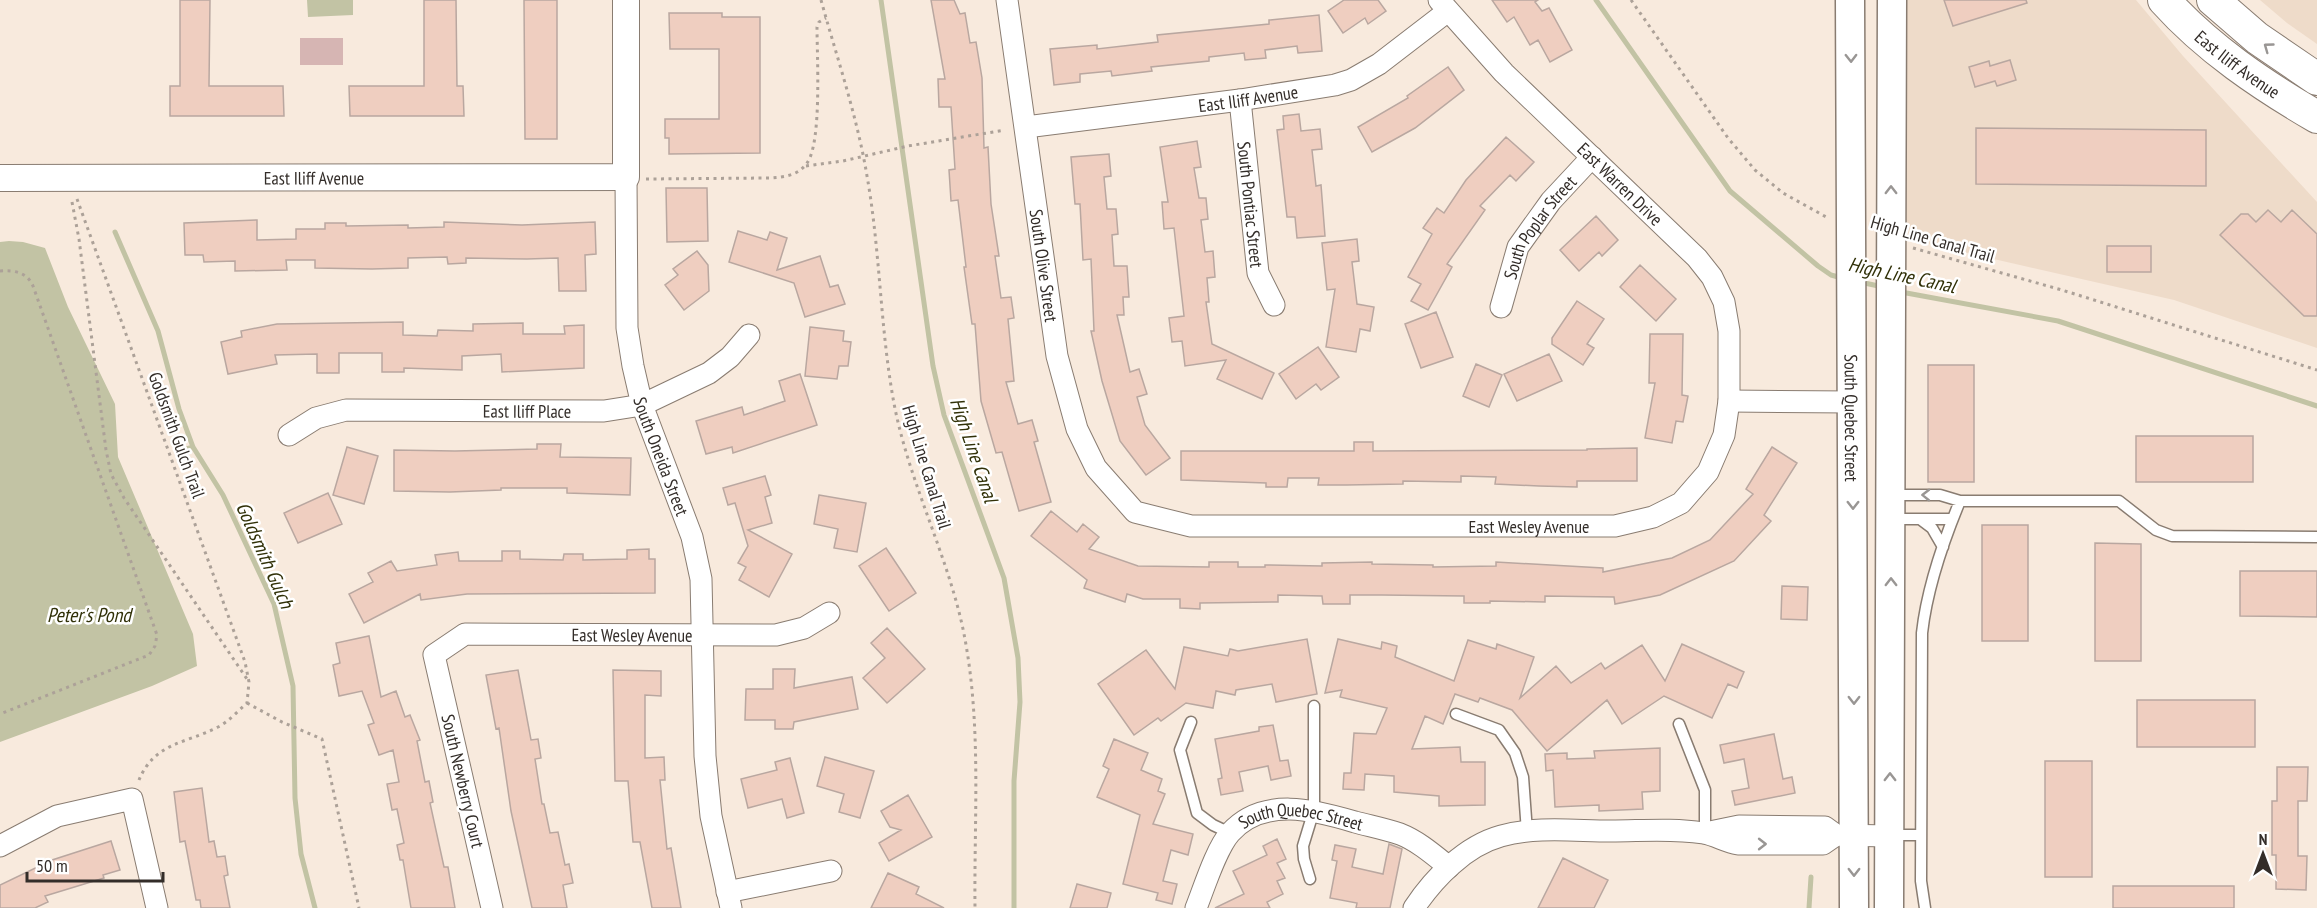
<svg xmlns="http://www.w3.org/2000/svg" width="2317" height="908" viewBox="0 0 2317 908" font-family="'PT Sans Narrow',sans-serif">
<rect width="100%" height="100%" fill="#f8eadd"/>
<!-- built -->
<path fill="#eedbc9" d="M1907,0H2136L2183,56L2317,202V348L2174,300L1906,239Z
M2260,0H2317V44L2287,23Z"/>
<!-- green -->
<path fill="#d6b5b3" d="M300,38H343V65H300Z"/>
<!-- water -->
<path fill="#c2c3a4" d="M307,0H353V15L308,17Z
M9,241L23,242L45,248L68,307L115,404L118,457L193,634L197,666L152,686L0,742V242Z"/>
<g fill="none" stroke-linecap="round" stroke-linejoin="round">
<!-- stream -->
<path stroke="#c2c3a4" stroke-width="5" d="M881,0L933,366L944,415L1004,578L1018,658L1020,702L1014,781V908
M1596,0L1730,191L1818,266L1831,275L1842,278
M115,232L158,331L179,409L193,447L223,495L274,604L293,686L295,798L301,854L315,908
M1860,282L1883,287
M1901,292L2058,321L2317,406
M177,452L193,447
M1809,908L1811,877"/>
</g>
<!-- building -->
<path fill="#efcec0" stroke="#b9a7a0" stroke-width="1.5" d="M180,0H210L209,86H283L284,116H170V86H180Z
M424,0H456L457,86H463L464,116H350L349,86H424Z
M524,0H557V139H525Z
M931,0H954L960,14L965,13L970,43L976,42L982,78L984,148L988,147L991,204L999,256H995L1001,298L1011,297L1014,318L1008,319L1014,381L1006,382L1018,424L1032,420L1038,441L1034,442L1051,502L1019,511L1002,452L996,453L981,401L975,324H972L964,267H966L958,200L951,201L949,170L955,169L951,107H939L938,79H945Z
M1344,0H1378L1386,11L1368,24L1365,18L1343,33L1328,11Z
M1492,0H1538L1535,2L1542,11L1549,8L1572,50L1550,62L1538,40L1530,45L1514,17L1507,22Z
M1944,0H2026L2027,3L1953,26Z
M669,13H722V17H760V153L669,154V138H665V119H719V49H670Z
M1319,15L1322,51L1298,53L1297,46L1265,50L1266,58L1245,60L1244,53L1209,57V61L1151,67L1152,71L1112,76L1111,71L1080,74V82L1054,85L1050,49L1097,45V49L1158,42L1157,35L1269,24V20Z
M2010,60L2016,80L1997,86L1995,81L1975,87L1969,67L1989,61L1990,66Z
M1448,67L1464,90L1415,128L1372,152L1358,127L1408,98L1407,96Z
M1299,114L1301,131L1320,129L1322,149L1312,150L1316,186L1321,185L1325,236L1297,238L1295,217H1287L1277,130L1284,129L1283,116Z
M1976,128L2206,130V186L1976,184Z
M1506,137L1534,162L1516,181L1510,175L1480,206L1485,210L1447,264L1452,267L1428,310L1411,301L1421,284L1408,277L1432,234L1423,228L1437,208L1444,213L1466,180Z
M1197,141L1201,167L1194,168L1199,198H1206L1208,219L1201,220L1205,252L1213,251L1215,277L1207,278L1209,302H1206L1212,344L1274,373L1262,399L1217,379L1226,360L1185,366L1182,341L1172,342L1169,318L1184,316L1174,228L1164,229L1162,202H1168L1160,147Z
M1109,154L1111,176L1104,177L1107,209H1116L1118,234L1112,235L1114,266H1127L1129,297H1123L1124,315H1117L1130,372L1139,369L1147,394L1137,397L1145,425L1170,458L1146,475L1120,441L1102,381L1091,331H1094L1091,259L1083,260L1080,204H1075L1071,157Z
M666,188H707L708,241L667,242Z
M2268,210L2281,222L2292,210L2317,234V316H2304L2220,235L2241,214H2248L2256,222Z
M1596,216L1618,240L1602,256L1599,252L1579,271L1560,250Z
M257,220V240L296,239V229H325V223H346V226L408,225V228L444,227V222L522,225L595,222L596,254L585,255L586,291H559L558,258L527,259L466,258V263L448,264L447,257L408,258V268L372,269L315,268V260H286L287,270L235,271V261L204,262L203,255H185L184,223Z
M738,231L767,240L770,232L787,238L777,270L820,256L830,287L838,285L845,304L805,317L794,283L729,262Z
M1357,239L1359,261L1352,262L1357,304L1374,307L1370,331L1360,329L1356,352L1326,347L1335,289L1327,290L1322,243Z
M2107,246H2151V272H2107Z
M697,251L708,265L709,291L684,310L665,285L678,275L673,269Z
M1640,265L1676,299L1656,321L1620,287Z
M1577,301L1604,319L1587,344L1594,348L1583,365L1552,344V338Z
M1436,312L1453,357L1421,368L1405,324Z
M403,322V335L437,336L438,330L473,331V324L523,323V334H565L564,326L584,325V368L502,372L501,354L462,356V370L404,368V372H382V353H339V373H317V354L275,355L277,364L228,374L221,342L242,337L241,331L277,324Z
M810,327L844,331L843,341L851,342L848,366H839L837,379L805,376Z
M1650,334H1683L1682,395L1688,396L1683,422L1676,421L1672,443L1645,438L1655,383H1649Z
M1318,347L1339,377L1321,390L1316,384L1296,399L1279,374Z
M1549,354L1562,381L1517,401L1504,374Z
M1476,364L1502,375L1489,407L1463,396Z
M1928,365H1974V482H1928Z
M800,374L817,425L733,453L732,447L706,454L696,421L742,407L744,415L785,401L779,381Z
M2136,436H2253V482H2136Z
M1354,442H1373V451L1587,450V449L1637,448V481H1577V487L1539,486L1495,484L1496,477L1461,476V482L1403,481V484L1346,485H1318L1319,478H1288L1287,487H1266V483L1181,480V451H1354Z
M537,444H561L560,457L631,458L630,495L567,493V488H501V490L450,492L394,491V450L455,451L537,449Z
M347,447L378,456L364,504L333,495Z
M1772,447L1797,463L1764,515L1771,521L1734,561L1660,595L1615,604L1614,597L1545,596V602L1490,601V603H1464V596L1382,595H1350V604H1323L1322,596L1278,595V602L1200,603V609L1180,608V599H1143L1127,594L1125,602L1084,588L1087,580L1031,536L1051,511L1077,532L1083,524L1099,537L1089,549L1138,566L1209,567V562H1238V567H1265V565L1322,566V563L1372,562V564L1433,565V567L1496,566V562L1603,568V572L1672,558L1710,540L1753,494L1746,489Z
M765,476L771,495L765,497L772,523L748,530L792,554L769,597L739,580L746,567L738,563L748,546L735,503L728,505L723,488Z
M328,493L342,524L298,543L284,513Z
M819,495L866,503L857,552L834,548L838,529L814,524Z
M1982,525H2028V641H1982Z
M2095,543L2141,544V661H2095Z
M886,548L916,593L889,611L859,566Z
M649,549V559H655V593L467,594L421,600L420,594L364,623L349,594L373,582L368,573L391,561L397,571L437,565L435,555L458,552L459,561H502V551H520V559L563,560L564,554H583V560L627,559V550Z
M2240,571H2317V617L2240,616Z
M1782,586L1808,587L1807,620L1781,619Z
M887,628L925,669L887,703L863,678L885,658L871,643Z
M369,636L381,697L396,691L405,717L410,715L420,740L417,741L425,782L429,781L433,802L430,803L444,867H448L455,908H411L403,860H400L397,845L404,843L397,809L392,810L387,784L399,782L393,750L379,755L368,725L374,723L362,691L339,696L333,665L340,663L336,643Z
M1307,639L1317,694L1276,702L1272,684L1236,690L1235,695L1216,691L1213,708L1186,703L1161,721L1158,718L1134,735L1098,684L1146,650L1175,689L1184,647L1228,656L1230,649L1238,651Z
M1338,639L1381,649L1382,642L1397,646L1395,657L1454,681L1468,640L1496,649L1497,644L1534,657L1520,698L1556,666L1571,683L1601,663L1605,669L1642,645L1665,681L1682,644L1744,672L1737,688L1728,684L1712,718L1664,696L1622,724L1607,700L1547,751L1512,710L1480,698L1478,702L1455,694L1443,724L1425,716L1412,749L1460,747L1461,762H1485V805L1439,806V796L1394,792V776L1365,774L1364,790L1343,789L1344,773H1351L1354,733L1376,734L1387,708L1340,697L1342,690L1325,693Z
M773,669H795L794,688L852,677L858,709L794,722L793,729H775V720H745L746,689H773Z
M518,670L531,740L538,739L541,758L535,759L542,804H544L550,833L558,832L565,865L569,864L573,883L563,885L567,908H532L511,811L499,728L496,729L486,675Z
M613,670L661,671V696L645,695V758L664,757L665,780H660L667,849L671,848L681,908H652L640,842H633L628,781H615Z
M2137,700H2255V747H2137Z
M1273,725L1280,761L1288,760L1291,776L1271,780L1268,766L1239,772L1243,791L1221,795L1218,779L1222,778L1215,739L1259,731V727Z
M1774,734L1783,779L1792,777L1795,793L1735,805L1732,791L1749,788L1744,759L1724,763L1720,745Z
M1114,739L1148,753L1141,770L1162,779L1158,791L1165,794L1153,824L1193,834L1188,855L1171,850L1163,881L1177,884L1172,904L1156,900L1158,893L1123,884L1140,815L1097,797L1109,769L1103,766Z
M1660,748V791L1642,792L1643,809L1599,811V805L1555,807L1553,770L1546,771L1545,754L1567,753V759L1595,758L1594,751Z
M825,757L874,771L860,818L839,812L844,794L817,786Z
M790,758L804,813L787,818L782,799L748,808L741,779L777,770L775,762Z
M2045,761H2092V877H2045Z
M2277,767H2308L2307,801H2298V856H2307L2306,890L2276,889V855H2272V801H2277Z
M202,788L209,842L214,841L217,857L225,856L228,875L224,876L230,908H201L200,900H196L185,841L180,842L174,792Z
M908,795L932,837L889,861L879,843L901,830L890,827L881,811Z
M1277,839L1286,859L1277,863L1285,878L1277,881L1283,894L1267,902L1270,908H1215L1244,894L1233,871L1267,855L1263,846Z
M111,841L120,870L103,875L104,878L45,896L48,902L35,908H0V885L52,860Z
M1389,844L1402,849L1390,908H1356L1357,903L1330,898L1337,861L1332,860L1335,845L1356,849L1352,867L1383,874Z
M1563,858L1608,880L1594,908H1538Z
M888,873L919,887L916,894L944,908H871Z
M1077,884L1111,893L1107,908H1070Z
M2113,886H2234V908H2113Z"/>
<g fill="none" stroke-linecap="round" stroke-linejoin="round">
<defs>
<path id="service" d="M1892,495H1940L1960,501H2119L2156,530L2172,536L2317,537
M1892,519H1952
M1920,519L1932,528L1943,547
M1456,714L1499,730L1515,753L1523,777L1527,832
M1191,722L1180,750L1197,813L1213,825L1230,833
M1679,724L1705,790V833
M1891,835H1921
M1310,879L1304,859L1303,846L1314,810V706
M1925,908L1921,881L1922,633C1927,588 1943,542 1960,501"/>
<g id="minor">
<path id="s1" d="M1007,0L1057,356L1077,429L1096,468L1135,512L1191,526H1615L1653,517L1681,503L1708,472L1724,435L1729,401V331L1724,302L1712,277L1697,258L1504,73L1439,0"/>
<path id="s2" d="M1240,100L1258,273L1274,305"/>
<path id="s3" d="M1026,127L1240,100L1335,85L1351,80L1379,64L1448,11"/>
<path id="s4" d="M626,177L627,328L633,366L642,405L692,537L701,579L705,756L711,816L731,908"/>
<path id="s5" d="M1501,307L1518,247L1551,201L1592,157"/>
<path d="M1729,401L1852,402"/>
<path id="s6" d="M289,435L316,418L346,410L604,411L642,405L709,373L730,357L749,335"/>
<path d="M1705,833L1739,826L1825,827L1836,835L1889,836"/>
<path d="M0,846L57,816L132,799L157,908"/>
<path d="M727,892L831,871"/>
<path id="s7" d="M492,908L434,655L465,634L776,635L804,628L829,613"/>
<path id="s8" d="M1196,908C1204,888 1216,849 1230,833C1263,796 1315,810 1355,822C1370,826 1385,829 1400,834C1418,841 1434,855 1449,867"/>
<path d="M1414,908C1434,878 1465,846 1501,836C1536,826 1575,831 1611,831C1641,831 1673,828 1703,833C1715,835 1726,842 1738,844H1823L1836,835"/>
</g>
<g id="tertiary">
<path id="s9" d="M0,178L626,177V0"/>
</g>
<g id="secondary">
<path id="s10" d="M1850,0L1854,908"/>
<path d="M1889,908L1892,0"/>
</g>
<g id="primary">
<path id="s11" d="M2164,0C2207,48 2262,85 2317,117"/>
<path d="M2213,0L2257,38L2317,79"/>
</g>
</defs>
<!-- service casing -->
<use href="#service" stroke="#897c71" stroke-width="13"/>
<!-- minor casing -->
<use href="#minor" stroke="#897c71" stroke-width="23"/>
<!-- tertiary casing -->
<use href="#tertiary" stroke="#897c71" stroke-width="28"/>
<!-- secondary casing -->
<use href="#secondary" stroke="#897c71" stroke-width="31"/>
<!-- primary casing -->
<use href="#primary" stroke="#897c71" stroke-width="34"/>
<!-- path -->
<path stroke="#aca198" stroke-width="3" stroke-dasharray="3 4.5" stroke-linecap="butt" d="M821,0C837,58 857,116 867,176C880,249 880,324 893,398C907,478 946,550 963,629C982,721 974,815 975,908
M1631,0L1728,138L1755,170L1783,193L1828,218
M806,166L843,161L908,146L1005,130
M646,179L769,178C784,177 798,176 807,163C822,143 817,55 817,27L819,22L826,18
M77,199L245,662L249,682L247,703C238,711 228,722 218,727C185,744 155,742 139,780
M72,202L79,239L106,450L111,474L124,498L247,679
M1913,248L2062,290L2317,370
M0,271C14,270 27,272 33,286L157,635L155,646L149,655L0,714
M247,703L282,722L322,739L359,908"/>
<!-- service -->
<use href="#service" stroke="#fff" stroke-width="10"/>
<!-- minor -->
<use href="#minor" stroke="#fff" stroke-width="21"/>
<!-- tertiary -->
<use href="#tertiary" stroke="#fff" stroke-width="26"/>
<!-- secondary -->
<use href="#secondary" stroke="#fff" stroke-width="28"/>
<!-- primary -->
<use href="#primary" stroke="#fff" stroke-width="32"/>
</g>
<!-- one-way arrows -->
<defs><path id="oneway-chevron" d="M-2-3.5L2.5 0L-2 3.5" fill="none" stroke-width="1.6" stroke-linecap="round" stroke-linejoin="round" transform="scale(1.5)"/></defs>
<g stroke="#999694">
<use href="#oneway-chevron" transform="translate(2268 47) rotate(-144)"/>
<use href="#oneway-chevron" transform="translate(1851 58) rotate(89)"/>
<use href="#oneway-chevron" transform="translate(1891 190) rotate(-90)"/>
<use href="#oneway-chevron" transform="translate(1926 495) rotate(-179)"/>
<use href="#oneway-chevron" transform="translate(1853 505) rotate(90)"/>
<use href="#oneway-chevron" transform="translate(1891 582) rotate(-90)"/>
<use href="#oneway-chevron" transform="translate(1854 700) rotate(90)"/>
<use href="#oneway-chevron" transform="translate(1890 777) rotate(-90)"/>
<use href="#oneway-chevron" transform="translate(1762 844)"/>
<use href="#oneway-chevron" transform="translate(1854 872) rotate(90)"/>
</g>
<g text-anchor="middle" dominant-baseline="central" stroke-width="5" stroke-linejoin="round" paint-order="stroke">
<!-- street labels -->
<g font-size="18" fill="#332d29" stroke="#fff">
<text stroke="none"><textPath href="#s11" startOffset="98">East Iliff Avenue</textPath></text>
<text stroke="none"><textPath href="#s3" startOffset="224">East Iliff Avenue</textPath></text>
<text stroke="none"><textPath href="#s9" startOffset="314">East Iliff Avenue</textPath></text>
<text transform="translate(1620 184) rotate(44)">East Warren Drive</text>
<text stroke="none"><textPath href="#s2" startOffset="105">South Pontiac Street</textPath></text>
<text stroke="none"><textPath href="#s5" startOffset="90">South Poplar Street</textPath></text>
<text transform="translate(1933 239) rotate(16)">High Line Canal Trail</text>
<text stroke="none"><textPath href="#s1" startOffset="268">South Olive Street</textPath></text>
<text stroke="none"><textPath href="#s6" startOffset="244">East Iliff Place</textPath></text>
<text stroke="none"><textPath href="#s10" startOffset="418">South Quebec Street</textPath></text>
<text transform="translate(177 435) rotate(70)">Goldsmith Gulch Trail</text>
<text stroke="none"><textPath href="#s4" startOffset="284">South Oneida Street</textPath></text>
<text transform="translate(927 467) rotate(73)">High Line Canal Trail</text>
<text stroke="none"><textPath href="#s1" startOffset="933">East Wesley Avenue</textPath></text>
<text stroke="none"><textPath href="#s7" startOffset="464">East Wesley Avenue</textPath></text>
<text transform="translate(463 781) rotate(77)">South Newberry Court</text>
<text stroke="none"><textPath href="#s8" startOffset="160">South Quebec Street</textPath></text>
</g>
<!-- water labels -->
<g font-size="20" font-style="italic" fill="#313108" stroke="#fff">
<text transform="translate(1902 275) rotate(12)">High Line Canal</text>
<text transform="translate(974 450) rotate(71)">High Line Canal</text>
<text transform="translate(265 555) rotate(66)">Goldsmith Gulch</text>
<text x="89" y="615">Peter's Pond</text>
</g>
</g>
<!-- north arrow -->
<g transform="translate(2263 854)" stroke="#ffffff" stroke-width="4.5" paint-order="stroke">
<path d="M0-4.5L10 22L0 15L-10 22Z" fill="#332d29"/>
<text y="-9" font-size="16" font-weight="bold" text-anchor="middle" fill="#332d29">N</text>
</g>
<!-- scale -->
<path d="M27 872v9h136v-9" fill="none" stroke="#332d29" stroke-width="3"/>
<text x="36" y="872" font-size="18" fill="#332d29" stroke="#ffffff" stroke-width="4.5" paint-order="stroke">50 m</text>
</svg>
